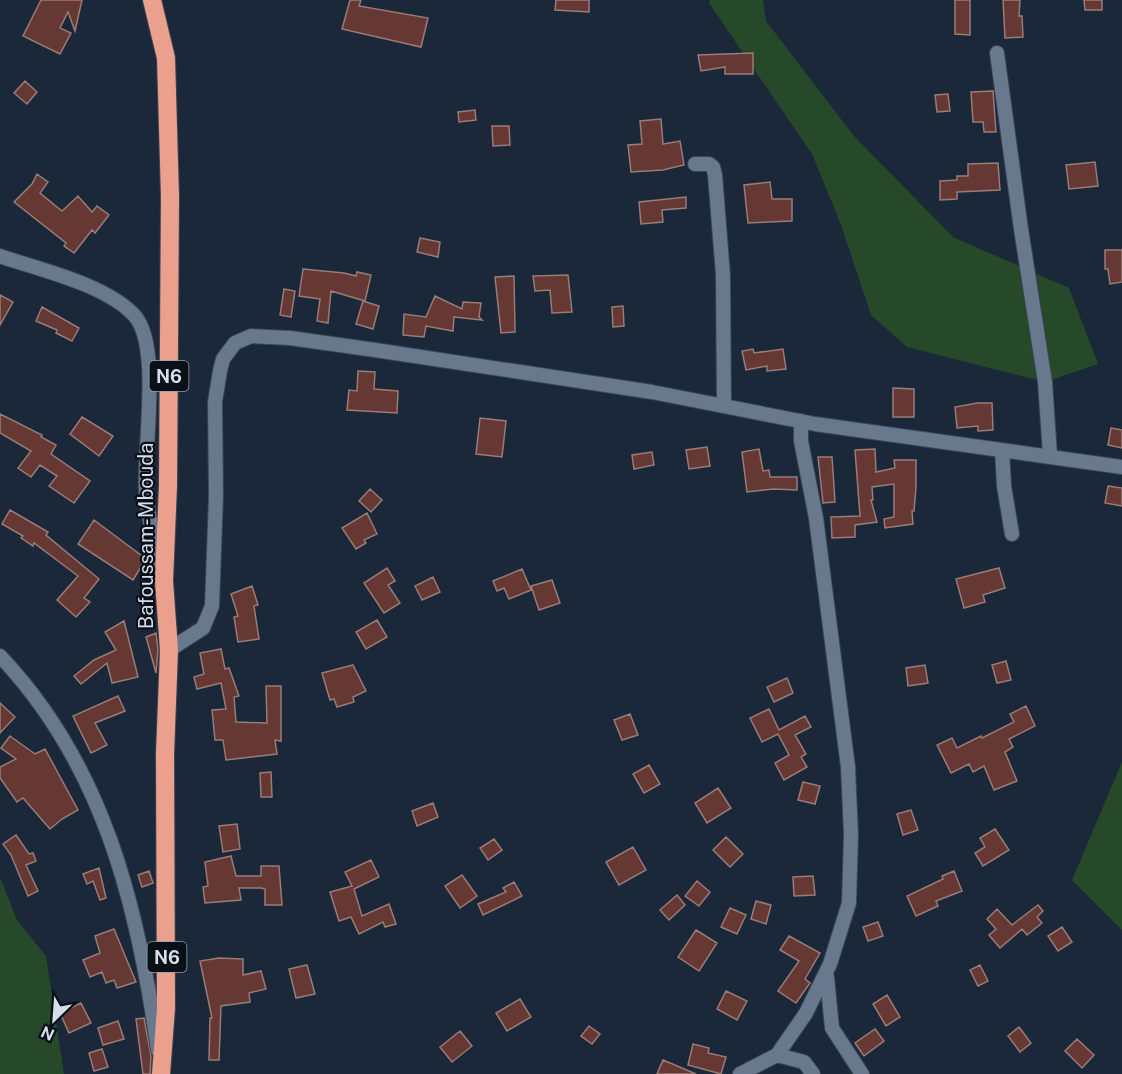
<svg xmlns="http://www.w3.org/2000/svg" width="1122" height="1074" viewBox="0 0 1122 1074" font-family="'Public Sans',sans-serif">
<rect width="100%" height="100%" fill="#1a2839"/>
<!-- green -->
<path fill="#264929" d="M710,0H763L766,21L854,136L953,237L1069,288L1098,364L1045,382L907,347L871,315L841,225L812,154L709,3Z
M1122,762V930L1072,880Z
M0,877L17,920L46,956L64,1074H0Z"/>
<!-- building -->
<path fill="#663833" stroke="#997b78" stroke-width="1.5" d="M41,0H82L75,31L68,12L60,28L71,33L60,54L23,36Z
M350,0H361L359,6L428,18L421,47L342,29Z
M556,0H589V12L555,10Z
M955,0H970V35L955,34Z
M1003,0H1020L1019,16H1022L1023,37L1005,38Z
M1084,0H1102V10H1085Z
M753,53V74H725V67L701,71L698,55Z
M25,81L37,92L27,104L14,93Z
M993,91L996,132H984L983,122H973L971,92Z
M948,94L950,111L937,112L935,95Z
M475,110L476,120L459,122L458,112Z
M661,119L663,144L680,141L684,165L663,170L631,172L628,145L642,144L640,121Z
M492,126H509L510,145L493,146Z
M1095,162L1098,186L1069,189L1066,165Z
M998,163L1000,190L957,192V199L940,200V181L957,180V176H968V164Z
M37,174L48,182L40,193L62,211L78,196L92,212L97,206L109,215L95,233L92,230L74,253L64,246L66,243L14,202L32,184Z
M770,182L772,199H792V221L748,223L744,185Z
M686,197V208L662,210L663,222L641,224L639,202Z
M420,238L440,242L438,257L417,252Z
M1105,250H1122V282L1110,284L1108,269H1105Z
M303,269L344,273L356,276L357,272L371,275L365,301L331,291L328,323L317,321L320,299L299,296Z
M568,275L572,312L552,313L550,290L535,291L533,276Z
M514,276L515,332L501,333L495,277Z
M284,289L295,291L291,317L280,315Z
M0,295L13,302L0,325Z
M435,296L462,309L463,302L481,303L479,317L482,320L454,317L453,331L426,326L424,337L403,335L404,314L426,317Z
M363,301L379,306L373,329L356,324Z
M623,306L624,326L613,327L612,307Z
M42,307L79,328L72,341L56,333L57,330L36,321Z
M753,349L754,353L783,349L786,369L767,371V366L746,370L742,351Z
M358,371L375,372L374,389L398,391L397,413L347,410L349,390L357,391Z
M893,388L914,389V417H893Z
M977,403H992L993,430L978,431V426L957,428L955,407Z
M0,414L42,435L41,437L56,445L51,454L90,481L74,503L49,486L57,476L40,465L31,477L18,468L31,451L0,433Z
M82,417L113,436L99,456L70,434Z
M480,418L506,421L502,457L476,454Z
M1111,428L1122,430V448L1108,445Z
M707,447L710,466L689,469L686,450Z
M759,449L763,471L769,470L770,477H797V490L773,489L747,492L742,452Z
M875,449L876,472L895,468L894,460H916V487L914,511H912L913,524L885,528L884,519L894,517V484L872,487L873,500H871L877,522L855,525V537L832,538L831,517L860,516L855,450Z
M652,452L654,465L634,469L632,455Z
M818,457H832L835,502L823,503Z
M1108,486L1122,488V506L1105,503Z
M370,489L382,500L371,512L359,501Z
M10,510L48,532L46,535L99,579L84,598L90,602L76,617L57,600L78,576L34,543L33,546L21,538L23,536L2,524Z
M367,513L377,534L364,540L366,543L356,549L342,528Z
M94,520L146,559L133,580L78,544Z
M387,568L395,581L388,585L400,603L384,613L364,583Z
M999,568L1005,588L983,595L985,602L964,608L956,579Z
M522,569L531,590L509,599L504,588L497,591L493,581Z
M433,577L440,592L422,600L415,586Z
M552,580L560,603L539,610L531,586Z
M252,586L258,605L254,606L259,639L238,642L234,617L238,616L231,594Z
M377,620L387,637L366,649L356,632Z
M124,621L138,677L112,683L107,663L81,684L74,676L94,660L116,650L105,632Z
M156,633L158,650L156,673L146,637Z
M221,649L225,669L229,668L239,696L234,697L236,722L267,723L266,686H281V741L275,740L277,754L226,760L223,740H215L212,710L226,709L221,683L197,689L194,677L204,674L200,653Z
M1006,661L1011,680L997,683L992,665Z
M353,665L366,691L353,697L354,702L337,707L334,699L330,700L322,673Z
M925,665L928,683L908,686L906,668Z
M787,678L793,693L774,702L767,687Z
M118,696L125,711L95,723L107,745L91,753L73,716Z
M0,703L15,717L0,733Z
M1026,706L1035,726L1009,739L1013,747L1005,752L1017,781L994,790L984,766L973,772L969,764L951,773L937,745L952,738L957,748L981,736L982,738L1014,722L1010,714Z
M769,709L779,730L805,716L811,727L795,735L806,754L801,757L807,767L784,780L775,763L789,755L778,734L762,742L750,718Z
M630,714L638,735L622,740L614,720Z
M10,736L35,754L45,749L78,810L62,819L50,829L23,798L17,802L0,778V767L16,759L1,748Z
M649,765L660,784L644,793L633,774Z
M271,772L272,797H261L260,773Z
M803,782L820,786L815,804L798,800Z
M718,788L731,808L707,823L695,803Z
M433,803L438,817L417,826L412,811Z
M911,810L918,830L903,835L897,814Z
M237,824L240,849L223,852L219,826Z
M995,829L1009,850L983,866L975,853L985,847L980,838Z
M16,835L29,854L33,853L36,861L26,865L38,891L28,896L11,855L3,844Z
M726,837L743,854L730,867L713,850Z
M494,839L502,850L488,860L480,848Z
M633,847L646,870L619,885L606,862Z
M231,856L236,876H261V866H279L282,905H265V889L261,888H239L241,900L205,903L203,887L208,886L205,862Z
M371,860L379,877L354,889L362,916L389,904L396,924L385,927L383,922L359,934L351,917L339,921L330,892L352,886L345,872Z
M99,868L106,898L100,900L93,881L87,884L83,874Z
M149,871L153,883L142,887L138,875Z
M954,871L962,891L936,901L938,906L916,916L907,896L943,879L942,876Z
M462,875L477,896L460,908L445,886Z
M813,876L815,895L794,896L793,877Z
M697,881L710,892L699,906L685,896Z
M514,882L522,896L483,915L478,904L506,892L503,888Z
M677,895L685,905L669,920L660,910Z
M756,901L771,905L766,924L751,919Z
M1038,905L1043,911L1037,917L1042,923L1027,935L1022,929L1000,948L989,935L996,929L987,919L997,909L1012,925Z
M730,908L746,915L737,934L721,927Z
M878,922L883,936L868,941L863,927Z
M1062,927L1072,942L1058,951L1048,936Z
M114,929L136,982L117,988L114,980L106,983L102,972L90,977L83,960L100,953L95,936Z
M696,930L717,943L699,971L678,957Z
M789,936L820,953L805,979L810,983L796,1003L778,991L799,961L780,950Z
M219,958L243,959V975L261,971L266,989L249,993L250,1002L221,1006L219,1060H209L210,1018H212L200,961Z
M307,965L315,994L296,998L289,969Z
M980,965L988,981L978,986L970,970Z
M726,991L747,1001L737,1020L717,1009Z
M887,995L900,1017L886,1026L873,1004Z
M520,999L531,1017L507,1031L496,1013Z
M81,1003L91,1023L69,1033L60,1013Z
M144,1018L151,1056L150,1074H143L136,1019Z
M118,1021L124,1039L103,1045L98,1028Z
M589,1026L600,1034L592,1044L581,1036Z
M1019,1027L1031,1043L1020,1052L1008,1036Z
M875,1029L884,1041L864,1056L855,1043Z
M460,1031L472,1046L452,1062L440,1047Z
M1077,1039L1094,1055L1082,1068L1065,1051Z
M693,1044L709,1048L708,1053L726,1057L721,1074L688,1065Z
M102,1049L108,1067L94,1071L89,1053Z
M663,1060L696,1074H657Z"/>
<g fill="none" stroke-linecap="round" stroke-linejoin="round">
<defs>
<path id="minor" d="M997,53L1021,229L1045,382L1050,455
M695,164H709L713,167L715,175L723,275L724,405
M0,256C40,270 105,284 134,315C162,345 143,450 146,491C148,517 154,542 161,568
M1002,450L1004,486L1012,534
M169,650L203,628L212,606L216,496L215,402L220,371L223,359L235,343L251,336L290,338L375,350L652,392L815,424L1122,467
M0,656C103,764 138,906 158,1050
M827,977L832,1028L862,1074
M777,1055L804,1062L813,1074
M740,1074L777,1055L806,1013L830,964L849,903L851,835L848,767L816,518L801,441V421"/>
<path id="highway" d="M152,0L166,58L170,197L168,485L164,581L169,650L165,754L166,1008L161,1074"/>
</defs>
<!-- minor casing -->
<use href="#minor" stroke="#3b4655" stroke-width="16"/>
<!-- highway casing -->
<use href="#highway" stroke="#3b4655" stroke-width="20"/>
<!-- minor -->
<use href="#minor" stroke="#68788d" stroke-width="14"/>
<!-- highway -->
<use href="#highway" stroke="#eba08e" stroke-width="18"/>
</g>
<g text-anchor="middle" dominant-baseline="central" stroke-width="4.5" stroke-linejoin="round" paint-order="stroke">
<!-- shield labels -->
<g fill="#0a1018" stroke="#98a0ab" stroke-width="1.5">
<rect x="149.5" y="361" width="39" height="30" rx="4.5"/>
<rect x="147.5" y="942" width="39" height="30" rx="4.5"/>
</g>
<g font-size="18" font-weight="bold" fill="#d5deea">
<text x="169" y="376">N6</text>
<text x="167" y="957">N6</text>
</g>
<!-- street labels -->
<g font-size="20" fill="#d5deea" stroke="#0a1018">
<text transform="translate(146 536) rotate(-90)">Bafoussam-Mbouda</text>
</g>
</g>
<!-- north arrow -->
<g transform="translate(54 1020) rotate(205)" stroke="#0a1018" stroke-width="4.5" paint-order="stroke">
<path d="M0-4.5L10 22L0 15L-10 22Z" fill="#d5deea"/>
<text y="-9" font-size="16" font-weight="bold" text-anchor="middle" fill="#d5deea">N</text>
</g>
</svg>
